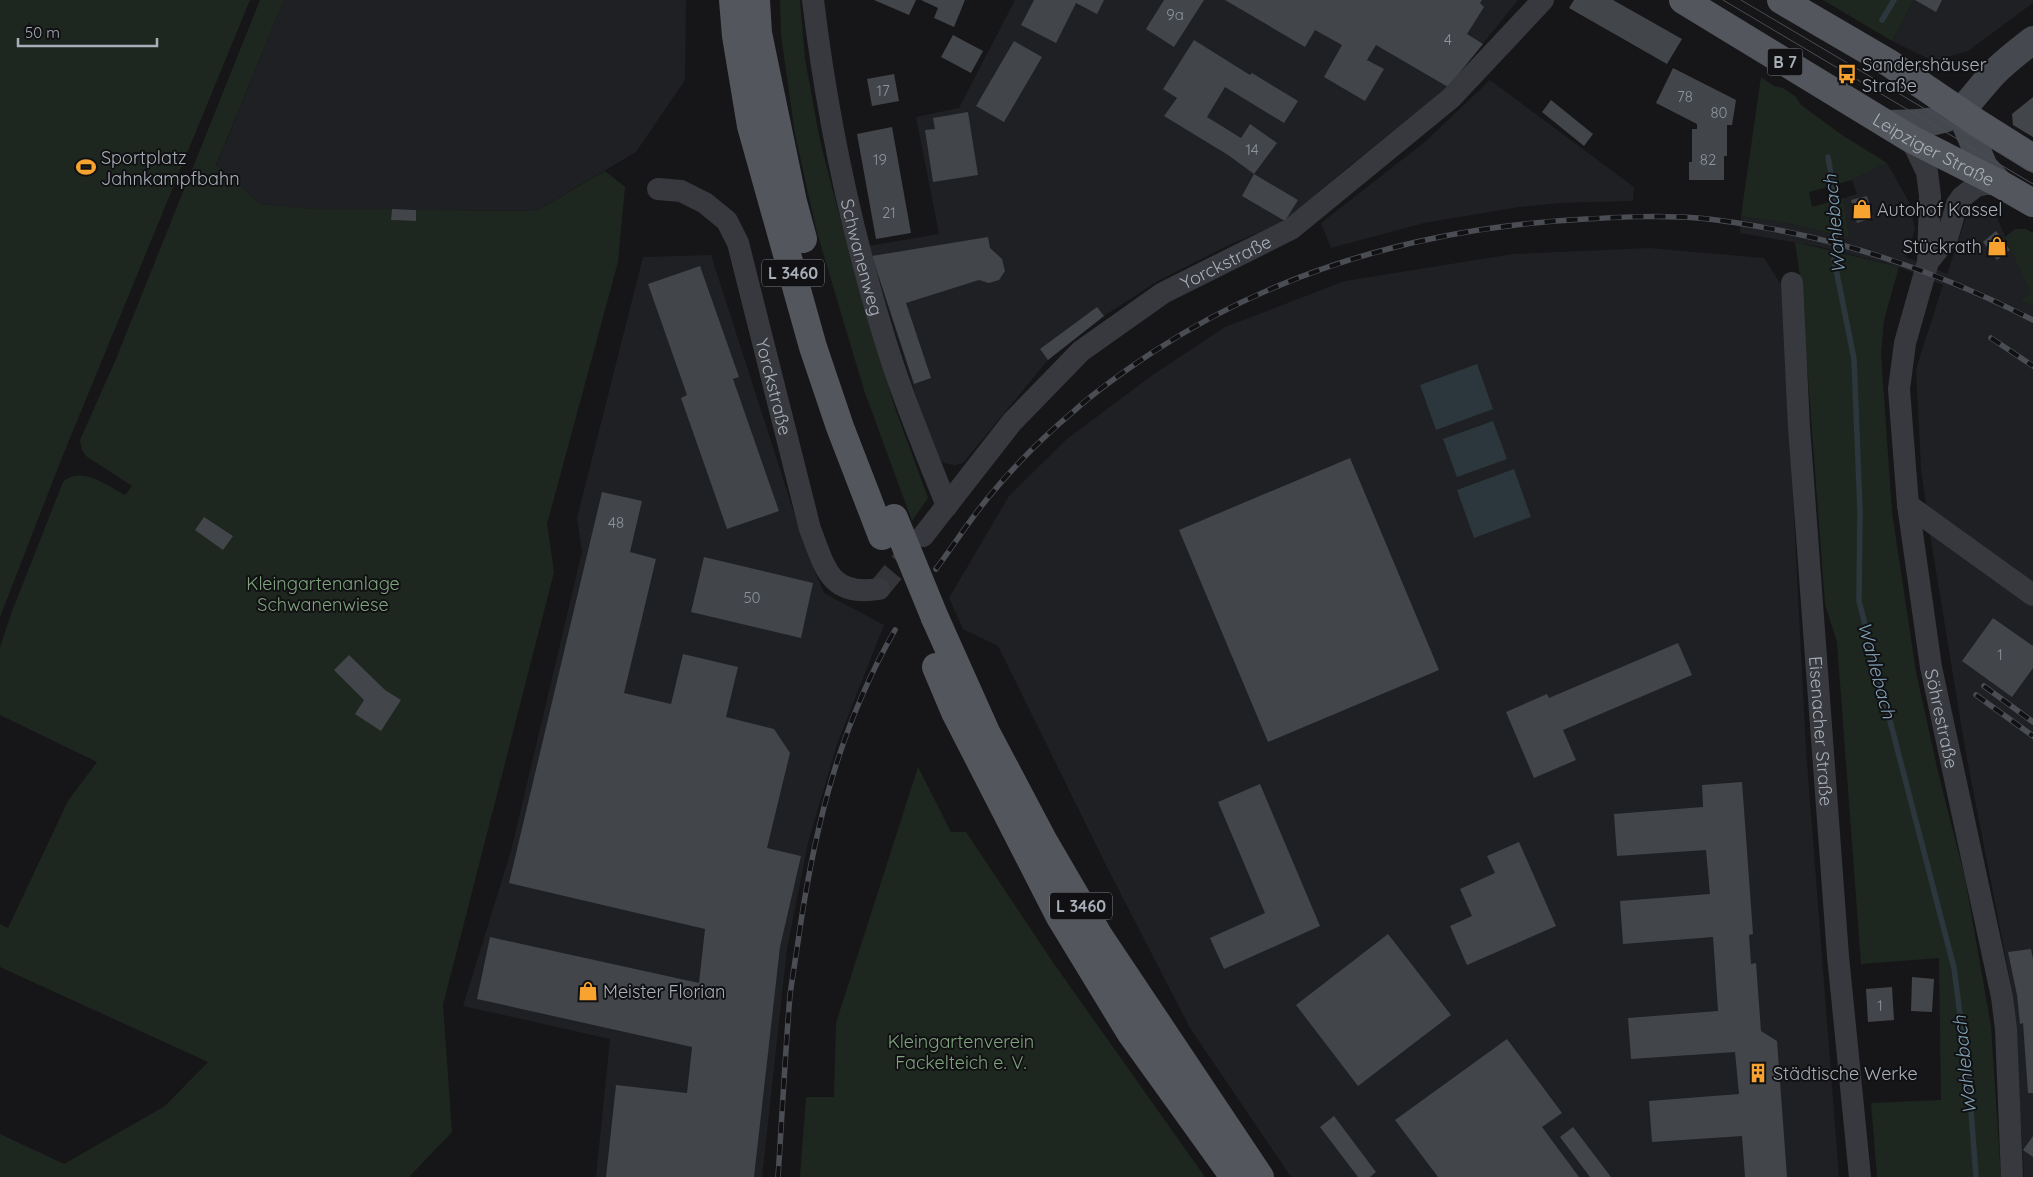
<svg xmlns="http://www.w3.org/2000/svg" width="2033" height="1177" viewBox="0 0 2033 1177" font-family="Quicksand,sans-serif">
<rect width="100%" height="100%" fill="#161618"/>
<!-- built -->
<path fill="#1f2023" d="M284,0H686L685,80L636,152L536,211L313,209L260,204L216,166Z
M1015,0H1518L1448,87L1347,168L1285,221L1227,246L1156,282L1104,316L1048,360L963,463L955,465L943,463L933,448L868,246L939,234L916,117L959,108Z
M1914,0H2033V3L1968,51L1933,61L1892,41Z
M1490,80L1634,187L1633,201L1561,203L1519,207L1424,223L1331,248L1321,223L1426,141Z
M1887,163L1909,202L1915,229L1906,257L1947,274L1967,214L1984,203L1993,209L2031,294L2019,299L2033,306V1177H2024L2013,995L1966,754L1932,547L1921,469L1916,369L1943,285L1899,267L1821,247L1740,233L1741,216L1796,225L1849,238L1844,198L1857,194L1852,180Z
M1649,248L1764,258L1782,286L1806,749L1839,1177H1291L1190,1028L1109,871L998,646L963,629L949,598L1009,496L1067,439L1154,374L1225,327L1345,281L1513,254Z
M711,255L807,553L824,593L884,625L837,744L808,843L787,949L762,1177H596L610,1039L463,1006L511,851L582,552L577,518L643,257Z"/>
<!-- green -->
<path fill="#1e271f" d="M0,0H250L61,460L0,617Z
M260,0H284L216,165L260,204L313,209H392L391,220L415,221L416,210L536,211L605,171L625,187L618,262L547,524L554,572L443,1005L452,1132L409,1177H0V1134L64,1164L165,1106L208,1062L0,967V924L8,928L68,801L97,762L0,715V647L11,614L63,482C82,465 107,486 125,495L132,486L86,456L82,450L80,440L116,359Z
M780,0H800L805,59L820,141L855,276L894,405L928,498L912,521L864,390L816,229L795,134L781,35Z
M1823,0H1914L1892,41Z
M1761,77L1774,86L1783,88L1796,97L1801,105L1842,135L1887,163L1852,180L1809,192L1812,207L1844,198L1849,238L1796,225L1741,216Z
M2015,229H2026L2033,233V306L2019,299L2031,294L2005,237Z
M1795,242L1899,267L1884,320L1881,353L1892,512L1916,672L1938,772L1965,878L1991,1026L2001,1177H1877L1871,1103L1941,1100L1939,958L1861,964L1837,642L1825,604L1801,284Z
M918,767L951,832H966L1052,961L1205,1177H800L806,1097H834L836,1023Z"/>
<!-- water -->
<path fill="#2c373d" d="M1477,364L1493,409L1436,430L1420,385Z
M1493,421L1507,459L1457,477L1443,439Z
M1514,469L1531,517L1474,538L1457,490Z"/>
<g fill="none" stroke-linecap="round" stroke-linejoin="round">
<!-- stream -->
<path stroke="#2c373d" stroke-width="5.5" d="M1882,20L1894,0
M1828,157L1837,208L1834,259L1854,359L1860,511L1859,601L1954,968L1969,1084L1976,1177"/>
</g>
<!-- building -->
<path fill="#424549" d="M874,0H916L909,15Z
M921,0H965L954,27L934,18L938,8Z
M1034,0H1104L1097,14L1076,3L1056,43L1021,25Z
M1164,0H1204L1174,47L1146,29Z
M1225,0H1482L1480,3L1484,7L1467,34L1483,44L1448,87L1376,45L1367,60L1384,69L1365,101L1324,77L1342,45L1315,30L1305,47Z
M1574,0H1613L1682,39L1667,64L1569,8Z
M1915,0H1942L1936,12Z
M953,35L983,51L971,73L941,57Z
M1194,40L1250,75L1252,73L1298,101L1284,123L1225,87L1207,117L1241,138L1250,124L1277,143L1254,174L1228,155L1164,116L1177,98L1163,89Z
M1014,41L1042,57L1004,122L976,106Z
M1673,68L1736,100L1732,125H1727V156H1724V180H1689V162H1692V129H1697V124L1656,103Z
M894,74L899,101L872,106L867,79Z
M2033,97V137L2013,125L2012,114Z
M1551,100L1593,134L1584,146L1542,112Z
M968,112L978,175L933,182L925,130L935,129L933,118Z
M892,127L911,233L876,239L857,134Z
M1254,174L1298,200L1285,221L1242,196Z
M1867,196L1873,218L1857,223L1851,200Z
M392,209L416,210V221L391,220Z
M1996,231L2010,250L1997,260L1983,242Z
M988,237L990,248L1002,259L1005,271L999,280L989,283L979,280L906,303L931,378L914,384L872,256Z
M700,266L739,377L733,379L779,511L727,529L681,398L687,395L648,284Z
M1097,307L1104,316L1048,360L1040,349Z
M1350,458L1439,670L1268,742L1179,530Z
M602,492L642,501L630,552L656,559L624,693L671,704L683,654L738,667L726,717L774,729L790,753L767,848L801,856L780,947L754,1177H606L616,1085L687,1093L692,1047L477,999L490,937L699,983L705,929L509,883Z
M204,517L233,536L223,550L195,530Z
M704,557L813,583L801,638L691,612Z
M1993,618L2033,646V668L2012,697L1962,661Z
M1678,643L1692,675L1563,730L1576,760L1534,778L1506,712L1547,694L1549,698Z
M349,655L385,690L401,700L381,731L355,714L364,700L334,670Z
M1742,782L1753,934L1749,935L1751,964L1756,963L1761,1031L1777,1041L1787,1177H1745L1742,1136L1652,1142L1649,1101L1739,1094L1735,1052L1631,1059L1628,1018L1718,1011L1715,966L1713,937L1623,944L1620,901L1710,894L1706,850L1617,856L1614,814L1703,807L1702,785Z
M1260,784L1320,926L1224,969L1210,938L1265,913L1218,802Z
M1519,842L1556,926L1467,965L1450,926L1472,916L1460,889L1495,873L1487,856Z
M1388,934L1451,1015L1358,1086L1296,1005Z
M2031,949L2033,959V1093H2028L2023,1023L2020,1024L2017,995L2008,952Z
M1912,977L1934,979L1932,1012L1911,1011Z
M1892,987L1894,1020L1868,1022L1866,989Z
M1507,1039L1562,1113L1542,1127L1579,1177H1438L1395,1120Z
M1334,1116L1376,1172L1370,1177H1358L1320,1127Z
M1573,1127L1611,1177H1590L1560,1137Z
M2033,1136V1157L2023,1150Z"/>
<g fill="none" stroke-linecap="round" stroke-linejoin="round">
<!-- minor-tunnel -->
<path stroke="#333538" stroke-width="22" stroke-dasharray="22 11" stroke-linecap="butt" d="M879,589L917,543"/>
<!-- minor -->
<g stroke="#37393e" stroke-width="22">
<path id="s1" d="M813,0C828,125 855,249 894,368C910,415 929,461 947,506"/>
<path d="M1911,139L1927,172L1930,196L1928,262"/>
<path id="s2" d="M2000,184H1986L1976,186L1962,197L1957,204L1947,238L1928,262L1905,343L1899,389L1908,505L1931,667L2002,997L2006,1029L2012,1177"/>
<path id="s3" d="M658,189L681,191L705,203L727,221L738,243L810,529C825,567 829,597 879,589"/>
<path id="s4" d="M1792,283L1799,427L1838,956L1860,1177"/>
<path d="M1908,505L2033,595"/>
<path id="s5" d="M923,536L1012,422L1081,351L1163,293L1291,229L1451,98L1543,0"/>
</g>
<!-- secondary -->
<path stroke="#45484e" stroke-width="28" d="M1960,111L1984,167L2000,184
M1887,124C1908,124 1941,124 1959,112C1968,105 1983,84 1992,75C2004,62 2019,51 2033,40"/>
<!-- primary -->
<g stroke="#53565d" stroke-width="28">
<path d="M733,0L736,36L751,126L813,347L840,427L882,536"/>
<path d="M756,0L758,33L793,202L803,239"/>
<path id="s6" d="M1683,0L1911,139L2000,184L2033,203"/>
<path d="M1781,0L1889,63L1976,122L2033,158"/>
<path d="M935,618L986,732L1043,840L1099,936L1260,1177"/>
<path d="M936,667L955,712L1060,917L1130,1032L1234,1177"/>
</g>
<!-- tram -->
<path stroke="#4a4d53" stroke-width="1" d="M1723,0L2033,184
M1741,0L2033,173"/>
<defs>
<path id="rail" d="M1991,338L2033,366
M936,569C953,546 969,521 987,499C1013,467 1043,437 1074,411C1098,389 1126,370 1153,352C1283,267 1433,227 1586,219C1623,217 1660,215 1697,218C1726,220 1755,226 1783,231C1871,249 1953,279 2033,320
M1984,686L2033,722
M1976,695L2033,736
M778,1177C782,1117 785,1056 790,995C793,973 797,950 800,928C816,821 841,724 895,630"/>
</defs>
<!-- rail casing -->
<use href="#rail" stroke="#4a4d53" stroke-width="5.5"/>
<!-- rail -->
<use href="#rail" stroke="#111113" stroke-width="4" stroke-dasharray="11" stroke-linecap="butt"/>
<!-- primary-bridge -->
<path stroke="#53565d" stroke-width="28" d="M894,518L935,618"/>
</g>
<!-- icons -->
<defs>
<symbol id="bus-bare" viewBox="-9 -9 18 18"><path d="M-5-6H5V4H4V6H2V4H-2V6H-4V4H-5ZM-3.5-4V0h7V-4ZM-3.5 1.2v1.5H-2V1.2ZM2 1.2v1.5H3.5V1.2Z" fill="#f8a32f" stroke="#111113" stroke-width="2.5" paint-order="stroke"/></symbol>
<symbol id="stadium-bare" viewBox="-9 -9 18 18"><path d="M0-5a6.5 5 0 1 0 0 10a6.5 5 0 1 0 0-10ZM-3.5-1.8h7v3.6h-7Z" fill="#f8a32f" stroke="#111113" stroke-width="2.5" paint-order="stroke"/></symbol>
<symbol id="shop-bare" viewBox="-9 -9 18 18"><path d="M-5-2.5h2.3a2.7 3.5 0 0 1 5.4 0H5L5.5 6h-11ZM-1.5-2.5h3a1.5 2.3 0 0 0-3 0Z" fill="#f8a32f" stroke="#111113" stroke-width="2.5" paint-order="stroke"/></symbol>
<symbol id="building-bare" viewBox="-9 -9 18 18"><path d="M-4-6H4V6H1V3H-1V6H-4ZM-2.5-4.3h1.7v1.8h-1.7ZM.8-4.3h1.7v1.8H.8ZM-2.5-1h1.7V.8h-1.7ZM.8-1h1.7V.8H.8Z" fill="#f8a32f" stroke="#111113" stroke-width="2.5" paint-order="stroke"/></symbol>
</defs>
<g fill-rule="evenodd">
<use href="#bus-bare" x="1833" y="60" width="28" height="28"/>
<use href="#stadium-bare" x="72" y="153" width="28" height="28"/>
<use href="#shop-bare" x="1848" y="195" width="28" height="28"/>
<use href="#shop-bare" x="1983" y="232" width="28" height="28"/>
<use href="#shop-bare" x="574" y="977" width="28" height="28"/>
<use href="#building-bare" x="1744" y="1059" width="28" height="28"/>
</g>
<g text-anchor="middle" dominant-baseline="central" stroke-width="4" stroke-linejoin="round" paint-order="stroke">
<!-- number labels -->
<g font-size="15" fill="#8e949d">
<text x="1175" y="14">9a</text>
<text x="1448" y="39">4</text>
<text x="883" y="90">17</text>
<text x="1685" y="96">78</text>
<text x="1719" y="112">80</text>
<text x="1252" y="149">14</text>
<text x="880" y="159">19</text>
<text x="1708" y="159">82</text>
<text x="889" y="212">21</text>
<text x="616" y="522">48</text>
<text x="752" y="597">50</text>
<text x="2000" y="654">1</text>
<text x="1880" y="1005">1</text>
</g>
<!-- shield labels -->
<g fill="#111113" stroke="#7b8087" stroke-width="1">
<rect x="1767.5" y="48.5" width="35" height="27" rx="4"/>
<rect x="762" y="259.5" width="62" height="27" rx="4"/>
<rect x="1050" y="892.5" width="62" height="27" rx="4"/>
</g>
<g font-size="16" font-weight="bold" fill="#a8afb9">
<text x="1785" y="62">B 7</text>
<text x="793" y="273">L 3460</text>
<text x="1081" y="906">L 3460</text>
</g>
<!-- poi labels -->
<g font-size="18" fill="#a8afb9" stroke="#111113" text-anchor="start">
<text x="1862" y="64">Sandershäuser<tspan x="1862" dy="21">Straße</tspan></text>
<text x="101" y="157">Sportplatz<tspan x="101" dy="21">Jahnkampfbahn</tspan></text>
<text x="1877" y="209">Autohof Kassel</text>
<text x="1982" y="246" text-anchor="end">Stückrath</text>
<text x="603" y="991">Meister Florian</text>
<text x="1773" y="1073">Städtische Werke</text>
</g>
<!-- street labels -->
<g font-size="18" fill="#a8afb9" stroke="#111113">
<text stroke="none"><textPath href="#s6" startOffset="292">Leipziger Straße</textPath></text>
<text stroke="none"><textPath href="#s1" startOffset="262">Schwanenweg</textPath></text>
<text stroke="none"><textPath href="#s5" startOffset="414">Yorckstraße</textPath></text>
<text stroke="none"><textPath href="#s3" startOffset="251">Yorckstraße</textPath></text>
<text stroke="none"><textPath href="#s2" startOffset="580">Söhrestraße</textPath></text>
<text stroke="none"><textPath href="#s4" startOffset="449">Eisenacher Straße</textPath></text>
</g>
<!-- park labels -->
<g font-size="18" fill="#7fa47e" stroke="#111113">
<text x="323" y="583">Kleingartenanlage<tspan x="323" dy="21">Schwanenwiese</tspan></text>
<text x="961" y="1041">Kleingartenverein<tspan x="961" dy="21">Fackelteich e. V.</tspan></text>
</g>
<!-- water labels -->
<g font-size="19" font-style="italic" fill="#7ea0b5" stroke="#111113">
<text transform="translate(1834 224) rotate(-95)">Wahlebach</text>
<text transform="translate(1877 670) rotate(75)">Wahlebach</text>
<text transform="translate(1964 1065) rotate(-96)">Wahlebach</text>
</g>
</g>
<!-- scale -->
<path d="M18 38v8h139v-8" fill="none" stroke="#a8afb9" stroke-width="2.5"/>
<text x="25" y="38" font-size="15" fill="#a8afb9" stroke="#111113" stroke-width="4" paint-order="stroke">50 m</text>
</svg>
